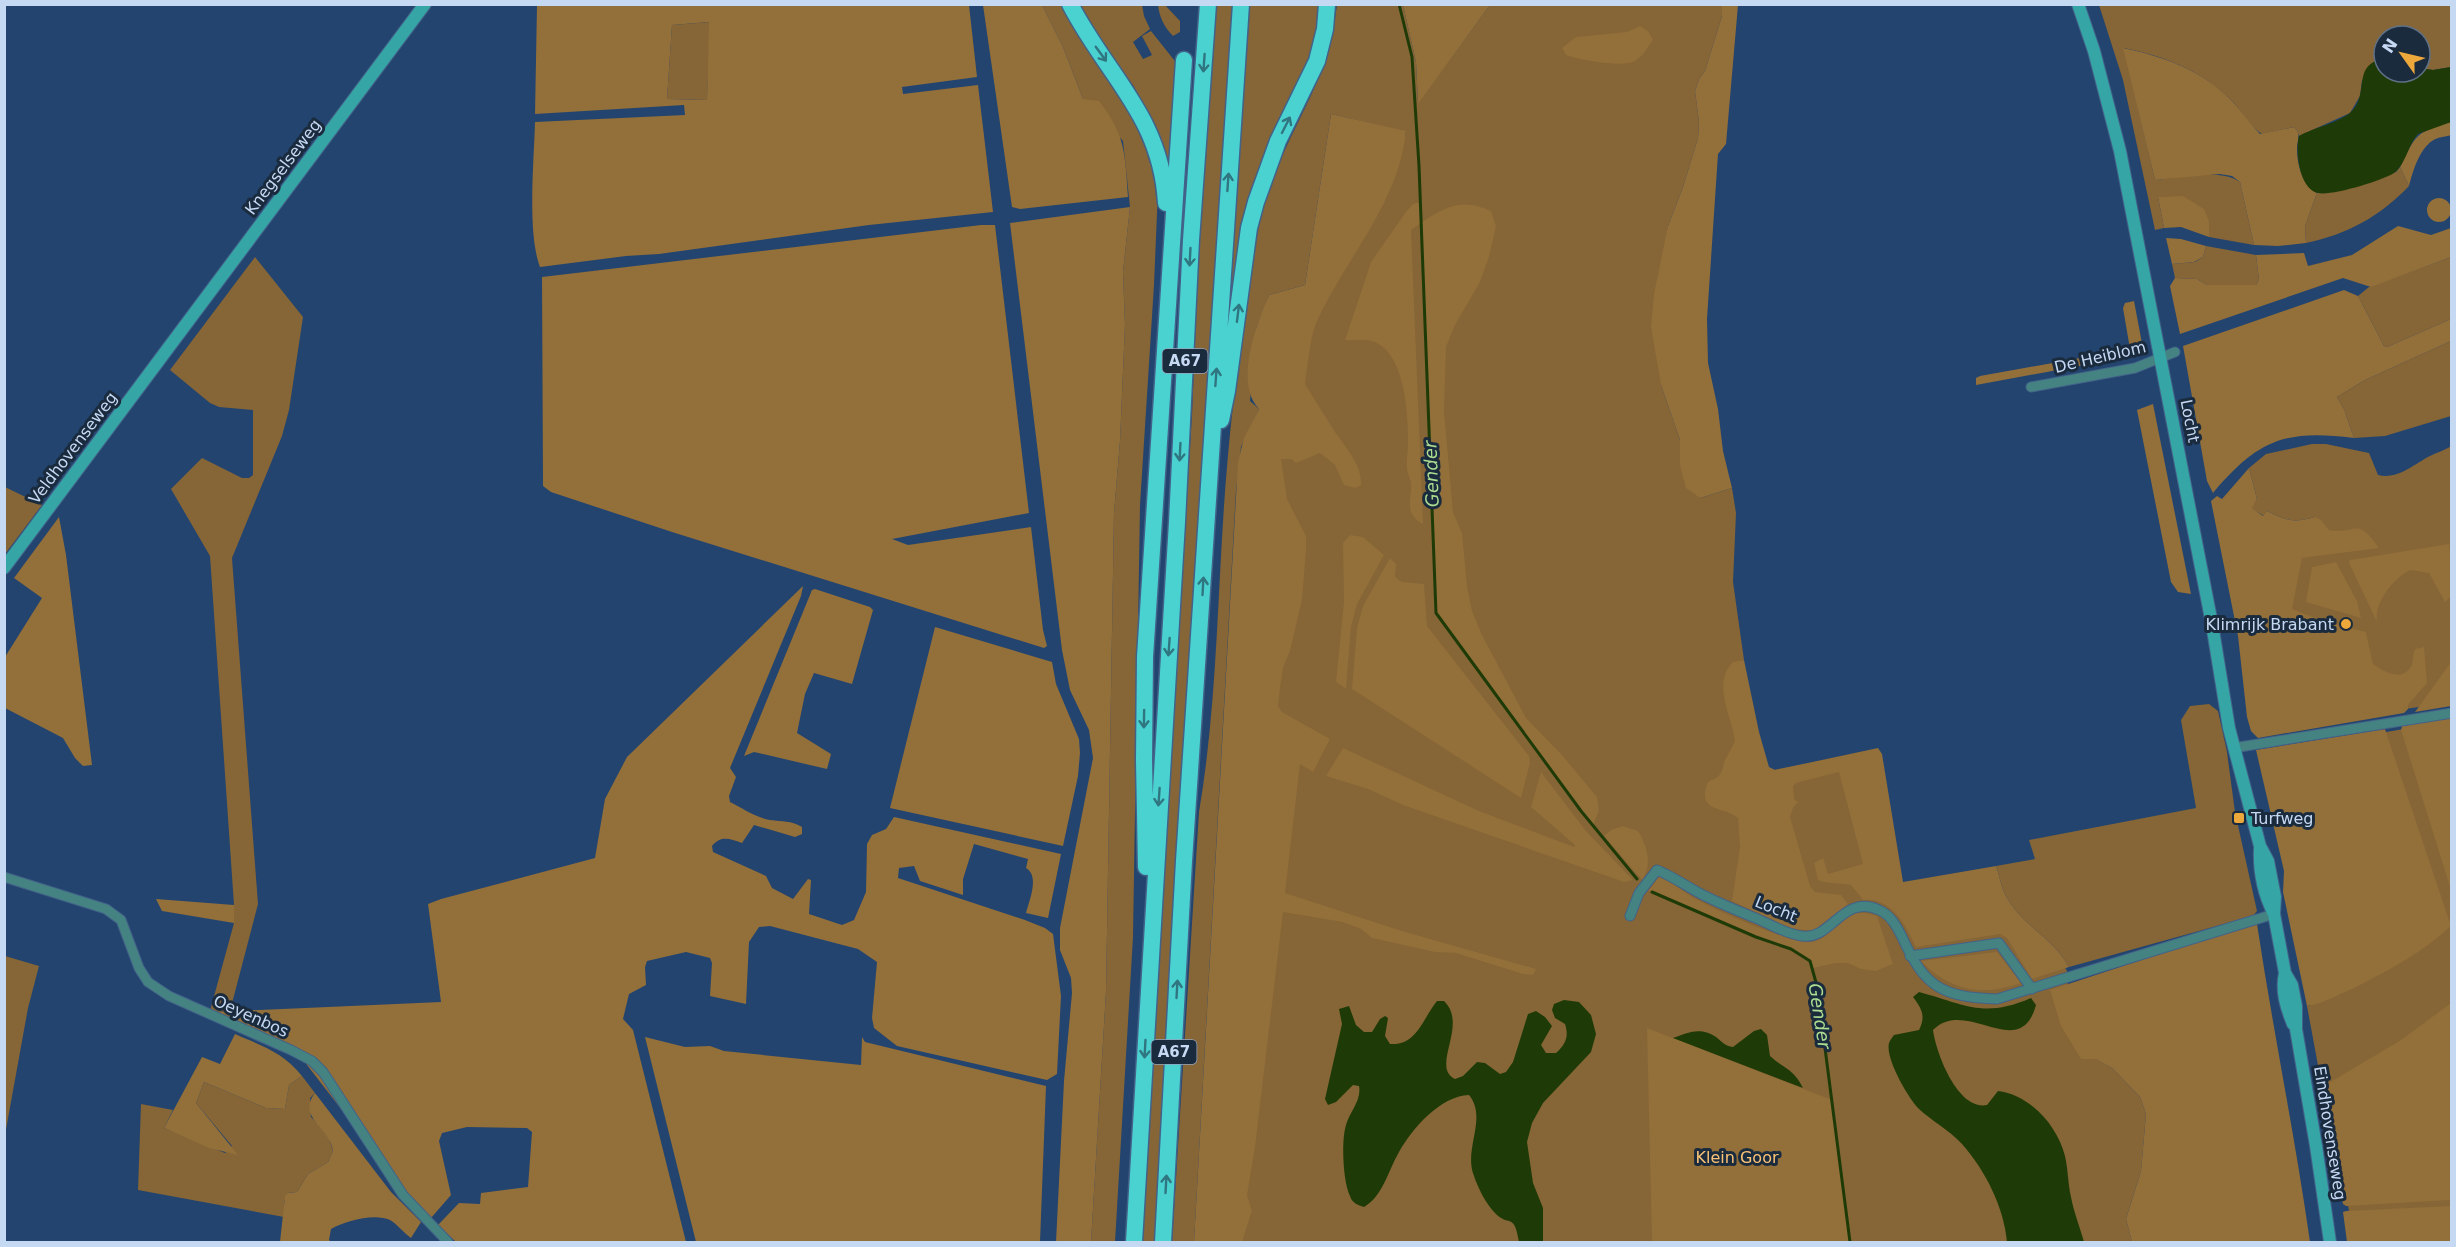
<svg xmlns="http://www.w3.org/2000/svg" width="2456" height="1247" viewBox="0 0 2456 1247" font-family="'DejaVu Sans',sans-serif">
<rect width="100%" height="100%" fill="#22446f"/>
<!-- green -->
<path fill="#866536" d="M1131,4L1142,5L1144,16L1150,29L1133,42L1143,59L1152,55L1142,36L1151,31L1178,65L1171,187L1154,127L1145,107L1133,85L1093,33L1080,5Z
M1042,5H1062L1068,17L1128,99L1153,160L1158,190L1154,285L1140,505L1133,937L1115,1242H1091L1106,992L1114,513L1120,441L1125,325L1123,272L1130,207L1123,141L1083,99L1063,47Z
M1158,5H1165L1180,21V32L1173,36C1164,27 1159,16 1158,5Z
M1216,5H1235L1225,117L1157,1242H1141L1192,415L1199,242Z
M1250,5H1324L1321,33L1275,140L1226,348Z
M1337,5H1403L1416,62L1418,103L1490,5H1722V16L1705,71L1699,79L1695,91L1699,122L1698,138L1683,187L1668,226L1661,385L1680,440V466L1700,498L1732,488L1736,513L1733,582L1744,660H1742L1755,731L1768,768L1774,770L1877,750L1901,883L2004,902L2058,954L2067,971L2068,989L2095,1058L2112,1068L2140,1097L2146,1114L2141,1171L2126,1219L2132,1242H1195L1231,635L1308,322L1389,173L1405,136L1406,132L1331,114L1305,285L1269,295L1256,329L1250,401L1259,409L1241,447L1236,491L1194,1242H1172L1199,812C1219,694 1217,574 1228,455C1235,380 1245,304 1258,230C1268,169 1304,119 1325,62C1332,44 1334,24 1337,5Z
M2099,5H2451V67L2433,70L2420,68V36H2384V58L2377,60L2362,81L2360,96L2350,113L2299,136L2297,130L2294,127L2262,134C2249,126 2242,110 2231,100C2199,69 2166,57 2124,48L2155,180C2178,178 2221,168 2240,182L2254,245L2209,237V221L2158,197L2164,228L2155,230L2123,80Z
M710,22L707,100L667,99L672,25Z
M2400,167L2409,186C2379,217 2348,234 2306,243L2305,226L2317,193H2325L2396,172Z
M2206,246L2256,255L2259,280L2256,285H2207L2197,279L2175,278L2172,264L2195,262L2203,257Z
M255,257L303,317L289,410L282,436L232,558L258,904L230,1011L212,1012L210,1011L234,923V905L210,556L171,489L202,458L242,478H249L253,475V410L219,407L210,403L170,370Z
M2451,257V319L2387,347L2384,346L2358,296L2369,287Z
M2451,341V416L2385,436L2354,438L2344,409L2337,397L2365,380Z
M2312,444H2326L2369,453L2378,475C2398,480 2414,464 2430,456C2437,452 2444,451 2451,446V702L2399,710L2227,564L2315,517C2293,523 2287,521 2267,511L2264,516L2251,508L2257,499L2249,468L2266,454Z
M5,487L42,505L5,554H4Z
M2209,704L2218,711L2227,752L2235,812L2257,911L2253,916L2069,967C2053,938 2026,928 2009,901C2002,892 2000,877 1996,866L2035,859L2029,840L2196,808L2181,720L2190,706Z
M2451,721V1242H2355L2325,1086L2322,1087L2307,1006H2310L2262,753Z
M5,956L39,966L28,1008L5,1135Z
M302,1076L315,1093L310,1098L311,1117L327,1133L333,1151L328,1162L308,1174L297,1192L288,1193L284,1202V1217L138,1190L141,1104L173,1110L164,1128L225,1153L232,1146L196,1103L204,1082L266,1108L285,1109L289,1085Z"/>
<!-- forest -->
<path fill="#936f3a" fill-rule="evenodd" d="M537,5H969L977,77L902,87L903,94L978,85L993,212L869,225L659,254L626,256L540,267C527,233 534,161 535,122L685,115L684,105L535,114ZM709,22L707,100L667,99L672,25Z
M983,5H1042L1063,47L1083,99L1099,101C1126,135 1125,155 1128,197L1020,209L1012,207Z
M1403,5H1490L1418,104L1416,62Z
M1722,5H1738L1726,144L1718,154L1707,319L1708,363L1718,409L1723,451L1732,488L1700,498L1686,488L1680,466V440L1661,385L1651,327L1654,294L1668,226L1683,187L1698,138L1699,122L1695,91L1699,79L1705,71L1722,16Z
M1640,26L1648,31L1653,40C1648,47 1642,58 1633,62C1620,67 1579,60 1566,55L1562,48L1576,37L1627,32Z
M2123,48C2165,57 2202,70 2232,101C2242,111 2250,124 2260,134L2294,127L2297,130C2300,137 2297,142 2297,149C2297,165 2303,186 2317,193L2305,226L2306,243L2278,246L2254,245L2240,182L2232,176L2220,174L2155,180Z
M1331,114L1406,131C1399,203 1346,258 1317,321C1310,337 1308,366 1305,384C1315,400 1325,416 1335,432C1346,448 1362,464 1361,485L1355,488L1344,485L1335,465L1320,453L1296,463L1291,459H1281L1287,499L1306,536V550L1302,600L1290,651L1283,668L1280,688L1278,706L1282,712L1330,739L1313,772L1300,764L1285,893L1402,931L1536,969L1533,975L1523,974L1456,953L1435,952L1372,938L1361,929L1343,922L1283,912L1255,1147L1247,1195L1252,1211L1242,1242H1194L1238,462L1244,438L1259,409C1234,383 1256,325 1269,295L1305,285Z
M2451,122V135C2445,137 2437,137 2432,141C2419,150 2413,171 2409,186L2400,167C2416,134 2416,132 2451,122Z
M2183,196L2204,209L2209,221V237L2181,227L2164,228L2158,197Z
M2427 210a12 12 0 1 1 24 0a12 12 0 1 1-24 0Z
M1421,202L1422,222C1447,206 1462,198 1491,211L1496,226L1489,257L1480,282L1455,325L1446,347L1444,411L1453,512L1462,533L1467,586L1472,611L1482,635L1526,718L1562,755L1597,797L1599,811L1593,825L1518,728L1436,613L1421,223L1411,230L1423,524C1403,514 1412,499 1411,483C1410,478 1408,474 1407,470C1406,461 1408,451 1408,442C1408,413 1405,358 1377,343C1367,338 1355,341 1345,340L1371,262L1406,212L1413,204Z
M1130,207L1123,272L1125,325L1120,441L1114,513L1106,992L1091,1242H1056L1064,1081L1072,993L1071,978L1060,950V928L1093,758L1089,730L1070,690L1062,650L1010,223Z
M981,225H995L1029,513L892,539L908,545L1031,527L1043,630L1047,646L1044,648L672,532L569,498L551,492L543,486L542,277Z
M2398,226L2431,235L2451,228V257L2371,287L2343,278L2180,334L2170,286L2175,278L2197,279L2207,285H2256L2259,280L2256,255L2304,253L2308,266L2352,255Z
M2166,238L2181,239L2206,246L2203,257L2194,262L2172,264Z
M2344,290L2358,296L2384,346L2387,347L2451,319V341L2365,380L2337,397L2344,409L2354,438C2285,429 2258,440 2213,493L2207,481L2183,346Z
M2134,301L2144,354L1976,385V378L1980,376L2130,349L2123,308L2125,303Z
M2153,404L2191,594L2178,592L2171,582L2137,410Z
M2249,468L2257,499L2252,508L2263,516L2267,511C2287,521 2293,523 2315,517L2321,520L2329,530C2357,535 2356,515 2379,548L2302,558L2292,609L2323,621L2366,632L2373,664C2384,672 2404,683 2412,664C2413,659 2413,653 2415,649L2424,647L2427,683L2408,705V709L2404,713L2258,738L2251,731L2247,717L2238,636L2211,501L2217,496L2222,499Z
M59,517L66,555L92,765L83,766L75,758L63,738L5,708V657L42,598L14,578Z
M1350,535L1363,537L1384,555L1357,604L1351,627L1346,689L1336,682L1344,602L1343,543Z
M2449,544L2451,561V596L2445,602L2429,573L2410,570C2394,578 2374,602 2377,622L2349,563L2350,560Z
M1390,558L1396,564L1395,577L1402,582L1424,584L1427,626L1529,756L1530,763L1521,798L1352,689L1357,628L1363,606Z
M2336,562L2357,601L2361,618L2306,602L2312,567Z
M803,586L801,596L730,768L736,777L729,796L730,802C742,808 757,818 770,820C783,822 790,820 802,827V834L795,837L754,825L742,843C729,839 722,835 712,846L713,852L766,876L772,888L793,899L808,879L811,880L809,914L842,925L854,920L866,892L867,844L872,835L886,829L894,817L1061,854L1048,918L1026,913C1029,901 1040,876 1026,868L1028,859L974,844L963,879V895L920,881L914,866L899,868L898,878L1025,920L1045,928L1053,934L1061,996L1057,1074L1047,1080L897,1046L874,1028L872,1018L877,962L858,949L770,926L759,927L749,942L746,1004L710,996L712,963L710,958L686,952L647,961L645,967L646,985L629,994L623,1019L633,1030L686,1242H456L438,1225L459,1203L480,1204L481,1193L528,1187L532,1132L527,1128L467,1127L442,1133L439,1141L451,1195L431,1218L413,1202L297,1052L212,1012L441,1002L428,904L441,899L595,858L605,799L627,757Z
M815,589L870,607L873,610L852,684L814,673L805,694L797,733L831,754L827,769L754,752L744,756L812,590Z
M935,627L1052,662L1056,684L1079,739L1080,753L1078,776L1063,846L890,808Z
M1744,660L1759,732L1769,767L1775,770L1878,748L1882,754L1903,882L1996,866C2000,877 2002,892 2009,901C2026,928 2053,938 2069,967L2032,979L2007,938L2000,934L1916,947C1906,926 1892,897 1863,900L1851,885C1841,883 1827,884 1818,880L1814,863L1823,858L1828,874L1863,864L1839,772L1796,783L1793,786L1794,799L1798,802L1793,808L1790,817L1810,886L1815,892L1841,895L1848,904L1813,931L1790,928L1732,901L1740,847L1738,818C1725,806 1695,813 1708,782L1718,777L1722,771L1724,762L1735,741C1732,716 1711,684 1733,662Z
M2451,662V706L2415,712Z
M2451,718H2452L2451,890L2401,730L2402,726Z
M2385,729L2451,926C2421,954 2386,972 2350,990C2335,996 2322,1004 2307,1006L2283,892L2284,871L2256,750Z
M1343,748L1479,811L1574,847L1575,845L1531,807L1541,772L1586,831L1633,880L1624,882L1403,805L1368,789L1326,776Z
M1623,826L1638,831C1647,845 1653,865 1642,880L1604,836L1611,830Z
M1659,877C1672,882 1682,891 1694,898C1715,910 1787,942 1809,942C1836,942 1837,902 1877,916L1893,964L1876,971L1861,969L1848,963H1836L1813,968L1810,961L1791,949L1757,937L1655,894L1649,890Z
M156,899L234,905V923L162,911Z
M2251,924H2257C2273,1030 2295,1136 2310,1242H2132L2126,1219L2141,1171L2146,1114L2140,1097L2112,1068L2096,1059H2081L2061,1026L2050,990Z
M1997,952L2021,983C1982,997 1950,991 1921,961Z
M2451,1003V1200L2346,1206L2343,1204L2322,1087L2401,1040Z
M1647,1028L1832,1100L1850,1242H1652Z
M235,1034C262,1046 283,1052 302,1076L289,1085L285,1109L266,1108L204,1082L196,1103L238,1155L209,1148L164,1128L202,1057L220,1064Z
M645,1037L685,1047L710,1046L724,1051L861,1065L862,1037L865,1042L1046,1086L1040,1242H696Z
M315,1093L391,1192L421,1222L411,1238C404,1233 397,1224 390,1220C374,1213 345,1221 331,1229L329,1240L331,1242H280L285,1196L288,1193L297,1192L308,1174L328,1162L333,1151C330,1127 296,1117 315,1093Z
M2451,1206V1242H2347L2343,1212L2346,1211Z"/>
<!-- water -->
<path fill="#1e3b07" d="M2384,58V72H2420V68L2433,70L2451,67V122L2418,134C2408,145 2406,164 2394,173C2381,181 2332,196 2318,193C2299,189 2295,150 2299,136C2313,128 2341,122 2352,111C2370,92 2351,66 2384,58Z
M1919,992C1964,1004 1983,1019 2031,998L2036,1005C2020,1064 1966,996 1933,1030C1936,1053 1958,1111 1987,1105L1998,1091C2030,1095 2057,1125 2065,1156C2068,1169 2068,1184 2071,1197C2074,1213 2080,1227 2084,1242H2007C2004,1207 1985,1170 1962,1144C1949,1130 1932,1121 1919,1109C1908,1098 1885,1058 1889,1043C1890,1040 1892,1038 1894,1035L1919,1030C1926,1016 1922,1009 1913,997Z
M1564,1000L1579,1002L1591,1015L1596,1034L1591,1052L1543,1103L1532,1123L1527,1142L1533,1183L1543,1208V1242H1519C1514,1211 1509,1228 1495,1213C1486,1204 1478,1188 1474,1176C1463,1149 1488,1118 1469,1095C1440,1096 1412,1129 1399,1152C1388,1171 1383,1196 1364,1207C1358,1205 1352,1203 1350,1196C1343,1182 1341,1141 1346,1125C1349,1113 1362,1100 1359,1086L1353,1085L1336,1102L1328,1105L1325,1099L1342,1024L1339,1009L1349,1006L1356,1025L1364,1032H1372L1380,1019L1385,1016L1388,1018L1385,1036L1390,1044C1417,1046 1423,1018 1437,1001H1444C1469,1025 1430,1067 1455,1079L1463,1076L1477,1062L1485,1063L1500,1074L1506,1072L1513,1062L1528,1014L1536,1011L1545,1017L1552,1026L1541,1045L1546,1053H1556C1566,1044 1569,1036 1565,1024L1555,1018L1552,1010L1554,1004Z
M1761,1029L1767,1035L1770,1056C1784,1069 1793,1068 1803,1088L1673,1038C1690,1032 1700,1027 1716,1037C1722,1042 1725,1046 1733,1047L1754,1031Z"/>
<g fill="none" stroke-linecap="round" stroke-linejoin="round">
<!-- stream -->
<path stroke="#1e3b07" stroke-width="3" d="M1399,4L1412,57L1419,166L1436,613L1581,811L1637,879
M1652,892L1756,937L1791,949L1810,961L1817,986L1850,1242"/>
<defs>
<path id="street" d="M2031,387L2135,368L2175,352
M2233,748L2452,713
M4,877L106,909L121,920L139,968L148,982L169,996L291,1050L312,1061L323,1072L403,1195L448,1242
M1630,916L1639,893L1657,870C1674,877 1689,888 1705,896C1723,905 1741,912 1760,920C1773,926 1787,934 1802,936C1831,941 1843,893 1879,910C1891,915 1897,927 1902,937C1925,988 1942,997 1997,999L2274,914
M1910,956L1999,943L2032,989"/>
<path id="secondary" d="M2078,4L2094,51L2120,151L2212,624L2229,728L2260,846L2268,861L2275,897L2274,914L2285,973L2292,985L2296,1006V1029L2316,1146L2330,1242
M4,568L425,4
M2260,848C2259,870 2263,892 2273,912
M2285,973C2281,991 2286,1007 2293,1024"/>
<path id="highway" d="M1070,4C1107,76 1161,116 1166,203
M1221,420L1227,391L1249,228L1256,202L1278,141L1317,61L1325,29L1327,4
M1146,867L1144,760L1145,657L1184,60
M1134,1242L1177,522L1191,240L1208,4
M1163,1242L1184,861L1241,4"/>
</defs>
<!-- street casing -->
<use href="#street" stroke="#436289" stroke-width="11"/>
<!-- secondary casing -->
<use href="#secondary" stroke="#436289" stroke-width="14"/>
<!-- highway casing -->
<use href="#highway" stroke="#436289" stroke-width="19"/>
<!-- street -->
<use href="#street" stroke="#448382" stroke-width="9"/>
<!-- secondary -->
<use href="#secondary" stroke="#35a5a5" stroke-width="12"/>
<!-- highway -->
<use href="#highway" stroke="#4ad2d1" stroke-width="16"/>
</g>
<!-- one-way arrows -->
<defs><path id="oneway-shaft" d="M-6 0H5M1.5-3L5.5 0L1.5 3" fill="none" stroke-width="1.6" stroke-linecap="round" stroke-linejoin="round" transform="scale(1.5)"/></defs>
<g stroke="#307680">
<use href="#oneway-shaft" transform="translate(1101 54) rotate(54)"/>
<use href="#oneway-shaft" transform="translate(1204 63) rotate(94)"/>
<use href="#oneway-shaft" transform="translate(1286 125) rotate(-63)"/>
<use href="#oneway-shaft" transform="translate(1228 182) rotate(-86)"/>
<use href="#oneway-shaft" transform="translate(1190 257) rotate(93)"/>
<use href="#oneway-shaft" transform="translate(1238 313) rotate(-83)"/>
<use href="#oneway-shaft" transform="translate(1216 377) rotate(-86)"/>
<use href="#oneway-shaft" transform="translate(1180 452) rotate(93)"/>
<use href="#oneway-shaft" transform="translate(1203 586) rotate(-87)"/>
<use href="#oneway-shaft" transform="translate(1169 647) rotate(94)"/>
<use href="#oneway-shaft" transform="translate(1144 719) rotate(91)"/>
<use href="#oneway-shaft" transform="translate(1159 797) rotate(94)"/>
<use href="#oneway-shaft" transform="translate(1177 989) rotate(-87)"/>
<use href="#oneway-shaft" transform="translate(1145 1049) rotate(93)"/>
<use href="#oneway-shaft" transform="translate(1166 1184) rotate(-87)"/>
</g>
<!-- markers -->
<g fill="#eda83b" stroke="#1b2b3e" stroke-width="2">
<circle cx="2346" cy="624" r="6"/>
<rect x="2233" y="812" width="12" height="12" rx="3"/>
</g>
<g text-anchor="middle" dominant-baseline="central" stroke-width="6" stroke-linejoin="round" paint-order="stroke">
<!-- shield labels -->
<g fill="#1b2b3e" stroke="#92a5bd" stroke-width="1.5">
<rect x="1162.5" y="349" width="45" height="24" rx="4.5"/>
<rect x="1151.5" y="1040" width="45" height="24" rx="4.5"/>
</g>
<g font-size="15" font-weight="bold" fill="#c5d9f3">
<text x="1185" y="361">A67</text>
<text x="1174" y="1052">A67</text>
</g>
<!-- street labels -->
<g font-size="16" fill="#c5d9f3" stroke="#1b2b3e">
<text transform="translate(283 167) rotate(-53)">Knegselseweg</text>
<text transform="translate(2100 357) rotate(-13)">De Heiblom</text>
<text transform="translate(2190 421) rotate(79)">Locht</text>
<text transform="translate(73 448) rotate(-53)">Veldhovenseweg</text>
<text transform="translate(1776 909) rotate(22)">Locht</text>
<text transform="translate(251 1016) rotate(24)">Oeyenbos</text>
<text transform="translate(2330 1133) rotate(81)">Eindhovenseweg</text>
</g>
<!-- poi labels -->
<g font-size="16" fill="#c5d9f3" stroke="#1b2b3e" text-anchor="end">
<text x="2334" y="624">Klimrijk Brabant</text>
<text x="2251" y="818" text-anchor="start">Turfweg</text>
</g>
<!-- park labels -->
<g font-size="16" fill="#fac376" stroke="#1b2b3e">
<text x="1737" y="1157">Klein Goor</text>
</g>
<!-- water labels -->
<g font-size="18" font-style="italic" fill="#acdd91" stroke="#1b2b3e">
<text transform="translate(1431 474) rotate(-92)">Gender</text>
<text transform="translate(1820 1016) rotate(81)">Gender</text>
</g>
</g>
<!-- border -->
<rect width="2456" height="1247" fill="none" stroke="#c5d9f3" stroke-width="12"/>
<!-- north arrow -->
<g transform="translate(2402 54) rotate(304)"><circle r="28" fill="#1b2b3e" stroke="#5f7186" stroke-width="1.5"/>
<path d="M0-4.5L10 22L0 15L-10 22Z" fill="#eda83b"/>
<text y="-9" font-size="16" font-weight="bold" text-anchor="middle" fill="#c5d9f3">N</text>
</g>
</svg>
